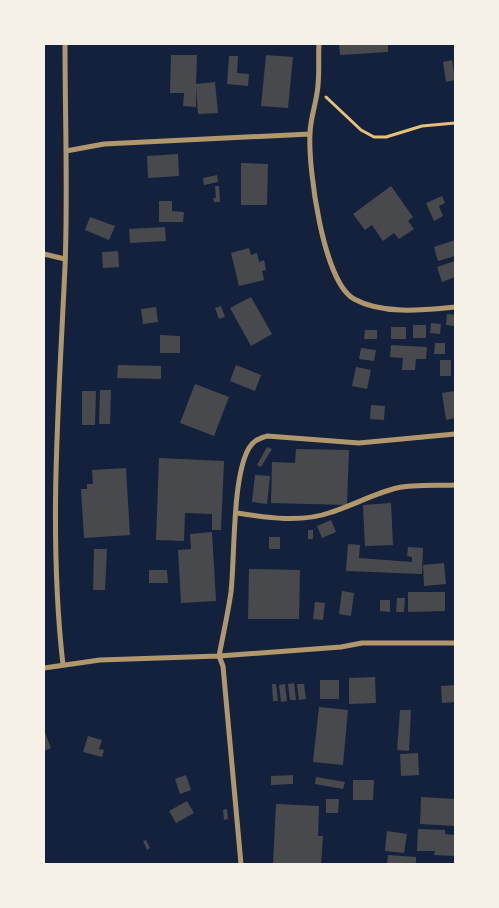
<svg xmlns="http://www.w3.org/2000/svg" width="499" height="908" viewBox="0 0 499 908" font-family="'Nunito Sans',sans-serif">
<rect width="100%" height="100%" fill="#14213d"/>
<!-- building -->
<path fill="#48494c" d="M339,44H388V52L340,55Z
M171,55H197L196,84L215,82L218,113L198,114L196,87V107L183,106L184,93H170Z
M266,55L293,57L288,108L261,106Z
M229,56H238L237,73L249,74L248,86L227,84Z
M452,60L455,80L446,82L443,62Z
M178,154L179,176L148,178L147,156Z
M241,163L268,164L267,205H241Z
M217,175L218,182L204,185L203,178Z
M215,186H219L220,202H214L213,198H216Z
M391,186L413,217L408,221L414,229L399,239L394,233L383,241L372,225L365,230L353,214Z
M442,196L445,203L439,206L443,216L434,221L426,203Z
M159,201H172V211L184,212L183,222H159Z
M90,217L115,226L109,240L85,230Z
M165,227L166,241L130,243L129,229Z
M455,240V256L438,261L434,247Z
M249,248L251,255L257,253L259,262L264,260L266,270L262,271L264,280L239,286L231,253Z
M118,251L119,267L103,268L102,252Z
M455,261V277L442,282L437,267Z
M251,297L272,334L251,346L230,308Z
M221,306L225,317L219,319L215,308Z
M156,307L158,322L143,324L141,309Z
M447,314L455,315V326L446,325Z
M431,323L441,324L440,334L430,333Z
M413,325H426V338H413Z
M391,327H406V339H391Z
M365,330H377V339H364Z
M160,335L180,336V353H160Z
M435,343H445V354H434Z
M391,345L427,347L426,359H416L415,370H402L403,358L390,357Z
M361,348L376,350L374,361L359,359Z
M440,360H451V376H440Z
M118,365L161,366V379L117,378Z
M236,365L261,375L255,391L230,381Z
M356,367L371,370L367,389L352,386Z
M195,384L229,397L214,436L180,423Z
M100,390H111L110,424H99Z
M82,391H96L95,425H82Z
M455,391V418L446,420L442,393Z
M371,405L385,406L384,420L370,419Z
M267,447L272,449L261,467L257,465Z
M296,449L349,450L347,505L271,503L272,462L295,463Z
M159,458L224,461L221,530H212V514L185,513L184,541L156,540Z
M126,468L130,535L84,538L81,489H87V484H93L92,470Z
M255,475L270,476L267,504L252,502Z
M391,503L393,545L365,546L363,505Z
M331,520L336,532L322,538L317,526Z
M308,530H313V539H308Z
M212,532L216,601L181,603L178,550L191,549L190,534Z
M269,537H280V549H269Z
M348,544L360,545L359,558L412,562V557L407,556L408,547L423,548L422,574L346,571Z
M94,549H107L105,590H93Z
M444,563L446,584L424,586L423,565Z
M249,569L300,570L299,619H248Z
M149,570H167L168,583H149Z
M342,591L354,593L351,616L339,614Z
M408,592H445V611L408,612Z
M397,598H405L404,612H396Z
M380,600H390V612L380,611Z
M315,602L325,603L323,620L313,619Z
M375,677L376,703L349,704V678Z
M320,680H339V699H320Z
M294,683L296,700H290L288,684Z
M272,684H276L278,701H273Z
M285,684L287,701L281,702L279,685Z
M297,684H304L306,699L299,700Z
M455,685V702L442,703L441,686Z
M319,707L348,710L343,765L313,762Z
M400,710H411L409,751L397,750Z
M44,730L51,748L44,751Z
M88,736L102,740L99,749L104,750L102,757L83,752Z
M418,753L419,775L401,776L400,754Z
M186,775L191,790L180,794L175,779Z
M293,775V784L271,785V776Z
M316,777L345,782L343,789L315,784Z
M353,780H374L373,800H353Z
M421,797L455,799V826L420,824Z
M326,799H339L338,813H326Z
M187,801L194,813L176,823L169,811Z
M276,804L319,806L318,836H323L321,864H273Z
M227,809L228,819L224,820L223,810Z
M418,829L445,830V834L455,835V856L434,855L435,851H417Z
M387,831L407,834L404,853L385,851Z
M146,840L150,848L147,850L143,841Z
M388,855L416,857V864H387Z"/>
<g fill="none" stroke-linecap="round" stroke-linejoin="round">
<!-- path -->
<path stroke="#e5c07b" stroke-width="3" d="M326,97L361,130L374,137H386L422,126L455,123"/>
<!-- minor -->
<path stroke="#b1986c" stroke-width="5" d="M319,44C318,60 320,77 317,93C315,107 310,121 310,134C308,168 323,282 354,299C383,315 424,310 455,307
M66,151L104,144L310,134
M44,254L65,259
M237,513C268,518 302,523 332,512C354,505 375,493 397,488C415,484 437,486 455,485
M63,665C48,533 59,399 65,267C68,193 65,118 65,44
M44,668L100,660L219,656L341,647L362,643H455
M241,864L223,666L219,656C223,635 228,613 231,592C235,556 232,477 249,448C254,440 259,439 267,436L359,443L455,434"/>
</g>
<!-- border -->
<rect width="499" height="908" fill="none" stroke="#f6f1e7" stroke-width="90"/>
</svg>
